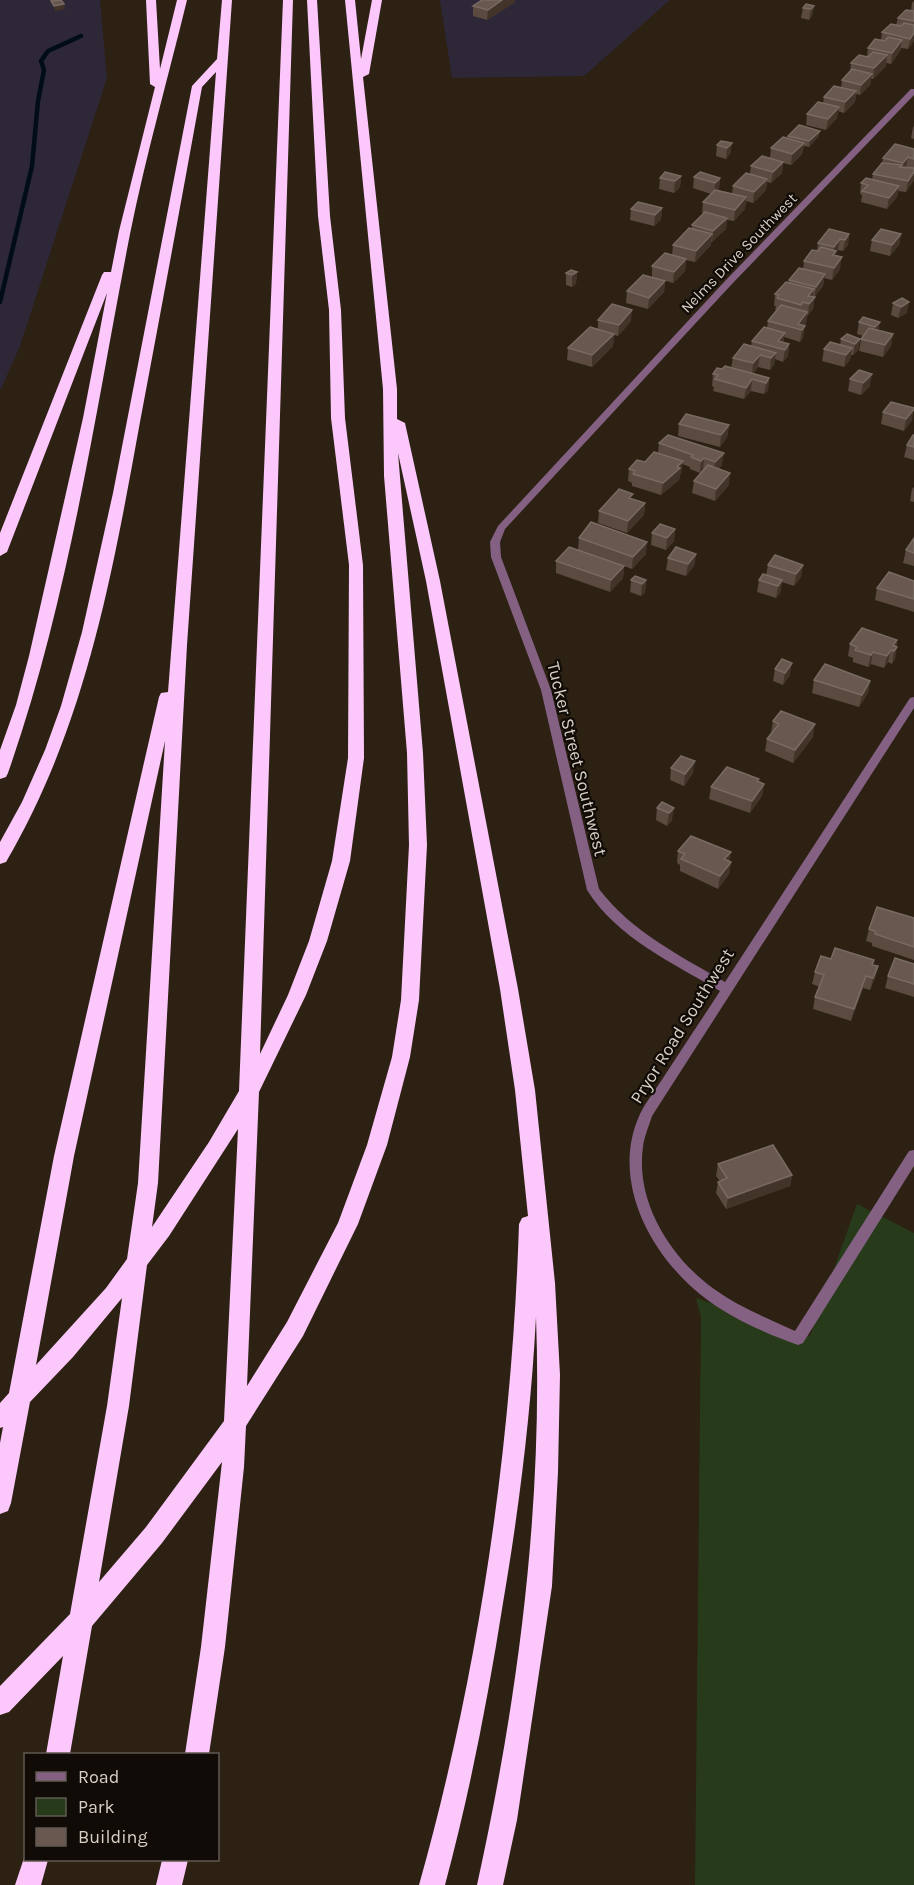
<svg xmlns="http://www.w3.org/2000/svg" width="914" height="1885" viewBox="0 0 914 1885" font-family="Karla,sans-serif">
<rect width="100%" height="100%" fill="#2c2113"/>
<!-- commercial -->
<path fill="#2e2737" d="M0,0H100L107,78L20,346L0,391Z
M440,0H670L584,76L452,78Z"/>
<!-- green -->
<path fill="#273b1a" d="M857,1204L914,1233V1885H695L701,1317L696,1298L810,1336Z"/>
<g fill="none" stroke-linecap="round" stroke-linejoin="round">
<!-- stream -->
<path stroke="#000d19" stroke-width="4.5" d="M0,302L32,166L38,101L44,70L41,61L48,51L81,36"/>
<!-- street -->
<path fill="#846183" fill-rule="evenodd" d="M911,89H914V95L731,285L505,529L500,542L501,557L551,690L599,889C632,932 679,955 725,982L910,698L914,697V708L652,1116C649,1126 644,1137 643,1147C635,1202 671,1258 714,1289C739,1307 767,1318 795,1331L909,1151L914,1150V1166L803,1343L798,1345C765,1333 728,1317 701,1295C649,1253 610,1179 640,1114C647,1100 657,1088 665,1075C683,1047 702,1019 720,991C673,963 617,938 587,890L541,690L491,557L490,542L498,526L725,281Z"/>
<!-- highway -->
<path fill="#fcc7fa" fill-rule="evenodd" d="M146,0H156L160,69L177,0H187C168,78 146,155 130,234C95,414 69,599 8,773L6,777L0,779V750L16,705L29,656L83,418L107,293L7,552L0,556V533L102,275L104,272H111L119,231L155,87L150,84Z
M222,0H232L187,645L158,1183L152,1227L209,1142L239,1091L283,0H293L260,1054L288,995L309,941L332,861L348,758L349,565L331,418L329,310L318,216L307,0H317L330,216L341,310L345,418L363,565L364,758L350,861L327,941L306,995L259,1092L247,1386L287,1322L338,1223L367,1145L392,1057L401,1000L409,845L407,753L384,476L383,389L345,0H355L361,59L372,0H382L369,74L363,77L397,389V419L405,423L440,581L518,989L535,1090L555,1283L560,1375L558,1472L552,1586L517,1820L503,1885H477C518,1699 543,1508 536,1317C531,1413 519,1509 503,1603C488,1698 470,1792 445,1885H419C479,1672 512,1445 519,1224L522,1218L528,1216L515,1090L500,989L426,581L398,453L423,753L427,845L419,1000L410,1057L387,1145L358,1224L303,1336L246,1426L244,1467L225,1647L209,1754H185L201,1647L222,1462L162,1543L92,1626L70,1754H46L63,1656L9,1712L0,1715V1686L70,1614L107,1406L122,1298L73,1357L30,1402L11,1503L8,1511L0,1514V1443L3,1427L0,1428V1403L9,1393L54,1156L159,697L161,693L168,692L216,72L202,87C182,198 161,310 140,422C112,576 86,725 6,862L0,864V842L22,802L45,750L61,706L82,632L113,493L192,86L217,59ZM165,741L138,1183L127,1259L106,1288L36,1365L74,1156ZM238,1129L224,1421L146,1527L99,1582L129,1406L147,1265L169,1236Z
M26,1852V1860H48L41,1885H15Z
M162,1860H188L182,1885H156Z"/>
</g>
<!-- wall -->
<path fill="#5a4a40" d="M482,0H515V2L487,20L473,16V6Z
M914,1V41L908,49L901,48L900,51L891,64L886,63V66L873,79H871L870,85L860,95L856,94L855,102L844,113L838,111L837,118L826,130L806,125L807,114L823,103L824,97L841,87L842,80L850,72L851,63L867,56L868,48L881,40L882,32L896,25L898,18L911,11L912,3Z
M814,6L812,16L809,20L801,18L803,8Z
M914,126V139L911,138L913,127Z
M788,136H819L809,147L804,146L802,154L791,165L783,163L782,173L771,183L767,182L766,190L753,203L746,201L745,209L734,221L727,220L726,229L712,242H711V245L695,262L686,260L685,271L673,283L652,277V266L672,255L673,245L692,228V225L704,214L702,213L703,202L711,194L693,188L694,177L720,178L719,189L718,190L732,194L733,186L750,174L751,166L770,158L771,148L788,138Z
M732,143L730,154L726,159L716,156L717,145Z
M914,149V180L906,192L898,191L897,197L887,209L861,202L862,195L860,194L861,183L872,180L873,174L882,163L883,158Z
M681,176L680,187L674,193L659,189L660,178Z
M662,208L661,219L654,226L630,220L631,209Z
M849,234L848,245L843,251L838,250L836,253L835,256L840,269L832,280L824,278L823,286L814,297L813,309L807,316L806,324L804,326L803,338L800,342L784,337L783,343L789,344L788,356L783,362L775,359L774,365L770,370L758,367L753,374L769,378L768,390L764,394L751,391L744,399L713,391L714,387L712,386L713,374L722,369L731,368L733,358L751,346L752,341L767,328L768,321L777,310H775L776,306H774L775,294L789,282V280L803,269L804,261L817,251L818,243Z
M901,234L899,245L890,256L870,251L872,240Z
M577,272L576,283L572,287L566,285V273Z
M665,281L664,292L648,309L626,303L627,291Z
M902,298L907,313L898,318L891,315L893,303Z
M598,320L631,321L618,336L614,335L613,346L592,367L567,360L568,348L598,329Z
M859,322H880L878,330L893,334L891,346L883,357L859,351L861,339L863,336L857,334Z
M841,339H860L858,350L853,355H851L850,360L844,367L822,361L824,349L840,345Z
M850,379L870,386L861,395L848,391Z
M883,412L912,420L904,431L881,424Z
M679,424L729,425L727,437L720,447L678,436Z
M914,435V460L904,457L907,445Z
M659,443L722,465L718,469L729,485L715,501L692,493L694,481L704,471L700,473L690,469V467L682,464L681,473L680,475L679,480L661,495L632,486V483L628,481L629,469L645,462L658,453Z
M914,487V502L910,501L912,489Z
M632,499L645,503L644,515L627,533L598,523L599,511Z
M675,529L674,541L666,550L651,545L652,533Z
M579,538L646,554L632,569L624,566L623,578L610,592L556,573V561L578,550Z
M914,538V566L903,563L906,550Z
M696,554L694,566L686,576L666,570L668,558Z
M768,565H803L801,577L794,586L782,582L780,593L776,598L757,592L759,580L766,575Z
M631,580H646L645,592L641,596L630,592Z
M914,581V612L875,600L877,588Z
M897,640L895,659L892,664L888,662L884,668L871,664L868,667L853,662V658L848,656L850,644Z
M782,659L790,675L783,685L773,681L775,669Z
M814,680L870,681L868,693L859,707L812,693Z
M773,721L813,737L793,763L765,751L767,739L771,733Z
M671,768L693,773L684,786L670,780Z
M758,782L764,784L762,796L750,813L709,799L711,787Z
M662,802L672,820L667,826L656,820L657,808Z
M678,851L731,862L729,874L718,889L680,871V865L677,863Z
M914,918V960L872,946V943L866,941L869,929Z
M831,959L878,966L875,978L870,990L863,988L851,1021L813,1009L815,997L820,987L812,984L815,972Z
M914,964V997L885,988L888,976Z
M718,1164L792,1175L790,1186L726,1209L716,1193L718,1182L720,1181L716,1176Z"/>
<!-- shaded-wall -->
<path fill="#423428" d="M502,0H515V2L487,20L488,10Z
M64,4L65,9L55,11L54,6Z
M814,6L812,16L809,20L811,9Z
M914,33V41L908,49L910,39Z
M902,40L900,51L891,64L892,53Z
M887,55L886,66L873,79L874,68Z
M872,74L870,85L860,95L861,85Z
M856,91L855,102L844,113L845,102Z
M839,107L837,118L826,130L828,119Z
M820,131L819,136L809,147V141Z
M732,143L730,154L726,159L727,148Z
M804,143L802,154L791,165L792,154Z
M908,157L906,168L901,174L903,163Z
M783,162L782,173L771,183L773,172Z
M914,172V180L906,192L908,181Z
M681,176L680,187L674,193L675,181Z
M720,178L719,189L714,194L715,183Z
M767,179L766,190L753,203L754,192Z
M899,186L897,197L887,209L889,198Z
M746,197L745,209L734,221L735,210Z
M662,208L661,219L654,226L655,215Z
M727,218L726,229L712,242L713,231Z
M712,234L711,245L695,262L696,251Z
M849,234L848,245L843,251L845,240Z
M901,234L899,245L890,256L892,245Z
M840,239L838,250L836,253L834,262L831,266L834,247Z
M842,257L840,269L832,280L834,268Z
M686,259L685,271L673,283L674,272Z
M577,272L576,283L572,287V275Z
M825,274L823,286L814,298L816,287Z
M665,281L664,292L648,309L649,298Z
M814,289L812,300L815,297L813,309L808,316L809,304L808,296Z
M909,302L907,313L898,318L901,307Z
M632,310L631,321L618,336L619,325Z
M807,312L806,324L801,330L798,324Z
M880,322L877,333L873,338L875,327Z
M805,326L803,338L800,342L802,330Z
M785,333L783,344L778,341Z
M614,334L613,346L592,367V355Z
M893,334L891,346L883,357L885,345Z
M860,339L858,350L853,355L855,344Z
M789,344L788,356L783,362L785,350Z
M852,348L850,360L844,367L846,355Z
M776,353L774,365L770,370L771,358Z
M760,355L758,367L752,375L753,363Z
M872,374L870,386L861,395L863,383Z
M769,378L768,390L764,394L766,383Z
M752,379L751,391L744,399L746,388Z
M914,409L912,420L904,431L906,419Z
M729,425L727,437L720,447L721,435Z
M724,453L722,465L713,474L715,462Z
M704,458L703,470L700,473L701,461Z
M683,461L681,473L680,475L679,480L661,495L663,483Z
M730,473L729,485L715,501L716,489Z
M645,503L644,515L627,533L628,521Z
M675,529L674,541L666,550L667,538Z
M647,542L646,554L632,569L633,557Z
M696,554L694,566L686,576L688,564Z
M803,565L801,577L794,586L796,574Z
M624,566L623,578L610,592L611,580Z
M646,580L645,592L641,596L642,584Z
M782,580L780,593L776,598L778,586Z
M897,640L895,650L897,647L895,659L892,664L894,651L893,645Z
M891,650L888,662L884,668L887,656Z
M873,652L871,664L868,667L871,655Z
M792,663L790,675L783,685L785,673Z
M870,681L868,693L859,707L862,695Z
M815,724L813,737L793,763L795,750Z
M695,761L693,773L684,786L685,774Z
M764,784L762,796L750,813L752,801Z
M674,808L672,820L667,826L669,813Z
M731,852L729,864L724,859Z
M731,862L729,874L718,889L720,876Z
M878,966L875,978L870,990L873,978Z
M866,976L863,988L851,1021L854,1009Z
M792,1175L790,1186L726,1209L728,1198Z"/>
<!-- building -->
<path fill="#68584f" stroke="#796b62" stroke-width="1.5" d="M61,0L64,4L54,6L51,1Z
M482,0H502L488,10L473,6Z
M806,4L814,6L811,9L803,8Z
M906,10L914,11V21L898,18Z
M904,23L914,25V33L910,39L882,32L891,24L901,26Z
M888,37L902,40L892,53L868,48L875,39L885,41Z
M873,52L887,55L874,68L851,63L859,55L868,57Z
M852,69L872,74L861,85L842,80Z
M834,86L856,91L845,102L824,97Z
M818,102L839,107L828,119L807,114Z
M799,125L820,131L809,141L788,136Z
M783,137L804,143L792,154L771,148Z
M721,141L732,143L727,148L717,145Z
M895,144L914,149V159L908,157L903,163L883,158Z
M762,156L783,162L773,172L751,166Z
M882,163L902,165L900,167L914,168V172L908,181L873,174Z
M665,172L681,176L675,181L660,178Z
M700,172L720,178L715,183L694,177Z
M746,173L767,179L754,192L733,186Z
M866,178L899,186L889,198L862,191L868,185L861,183Z
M715,190L746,197L735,210L703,202Z
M638,202L662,208L655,215L631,209Z
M705,212L727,218L713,231L692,225Z
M689,228L712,234L696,251L673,245Z
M829,229L849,234L845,240L840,239L834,247L818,243Z
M881,229L901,234L892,245L872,240Z
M821,247L836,251L833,255L842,257L834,268L804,261L812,250L818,251Z
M665,253L686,259L674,272L652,266Z
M799,268L825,274L816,287L789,280Z
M571,270L577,272L572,275L566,273Z
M643,275L665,281L649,298L627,291Z
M786,282L814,289L808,296L815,297L809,304L803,302L801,305L777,298L779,295L775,294Z
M902,298L909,302L901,307L893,303Z
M612,304L632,310L619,325L598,320Z
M781,305L807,312L798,324L805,326L802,330L768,321Z
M863,317L880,322L875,327L859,322Z
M590,327L614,334L592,355L568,348Z
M764,327L785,333L778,341L789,344L785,350L752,341Z
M869,328L893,334L885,345L861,339Z
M847,334L860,339L855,344L841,339Z
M830,342L852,348L846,355L824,349Z
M744,344L776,353L771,358L760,355L753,363L733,358Z
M725,366L769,378L766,383L752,379L746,388L715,379L718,375L713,374L717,368L722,369Z
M859,370L872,374L863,383L850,379Z
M891,402L914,408V409L906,419L883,412Z
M686,414L729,425L721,435L679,424Z
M668,435L724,453L715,462L704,458L701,461L691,457L693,455L659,443Z
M913,435H914V447L907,445Z
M654,452L683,461L677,467L680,468L663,483L633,474L635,471L629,469L637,460L645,462Z
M708,465L730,473L716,489L694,481Z
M619,489L633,494L629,498L645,503L628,521L599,511Z
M591,522L647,542L633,557L579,538Z
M660,524L675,529L667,538L652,533Z
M914,538V553L906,550Z
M569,547L624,566L611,580L556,561Z
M676,547L696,554L688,564L668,558Z
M775,555L803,565L796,574L768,565Z
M889,572L914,581V599L877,588Z
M763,574L782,580L778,586L759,580Z
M635,576L646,580L642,584L631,580Z
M862,628L897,640L893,645L897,647L894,651L891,650L887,656L873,652L871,655L855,650L857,647L850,644Z
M782,659L792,663L785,673L775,669Z
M825,664L870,681L862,695L814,680Z
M781,711L815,724L795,750L767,739L779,724L773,721Z
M681,756L695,761L685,774L671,768Z
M727,767L759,779L757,781L764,784L752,801L711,787Z
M662,802L674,808L669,813L657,808Z
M691,836L731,852L724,859L731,862L720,876L681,859L685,854L678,851Z
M877,907L914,918V947L875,934V931L869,929Z
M835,948L874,960L872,965L878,966L873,978L866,976L854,1009L815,997L824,975L815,972L821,956L831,959Z
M895,958L914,964V984L888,976Z
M773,1145L792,1175L728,1198L718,1182L727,1178L718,1164Z"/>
<g text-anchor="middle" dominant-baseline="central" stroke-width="4.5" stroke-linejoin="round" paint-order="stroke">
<!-- far-street labels -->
<g font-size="15" fill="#d7d0c7" stroke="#100b06">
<text transform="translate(739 253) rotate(-46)">Nelms Drive Southwest</text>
</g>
<!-- street labels -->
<g font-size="18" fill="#d7d0c7" stroke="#100b06">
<text transform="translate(577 759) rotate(76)">Tucker Street Southwest</text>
<text transform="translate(682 1026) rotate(-58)">Pryor Road Southwest</text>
</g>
</g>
<!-- legend -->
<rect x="24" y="1753" width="195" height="108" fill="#100b06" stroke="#605a53" stroke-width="1.5"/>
<rect x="36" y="1772" width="30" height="9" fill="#846183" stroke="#605a53" stroke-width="1.5"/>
<text x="78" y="1783" font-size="18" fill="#d7d0c7">Road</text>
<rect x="36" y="1798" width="30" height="18" fill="#273b1a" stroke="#605a53" stroke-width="1.5"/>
<text x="78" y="1813" font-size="18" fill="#d7d0c7">Park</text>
<rect x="36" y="1828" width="30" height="18" fill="#68584f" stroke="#605a53" stroke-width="1.5"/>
<text x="78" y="1843" font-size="18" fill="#d7d0c7">Building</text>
</svg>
